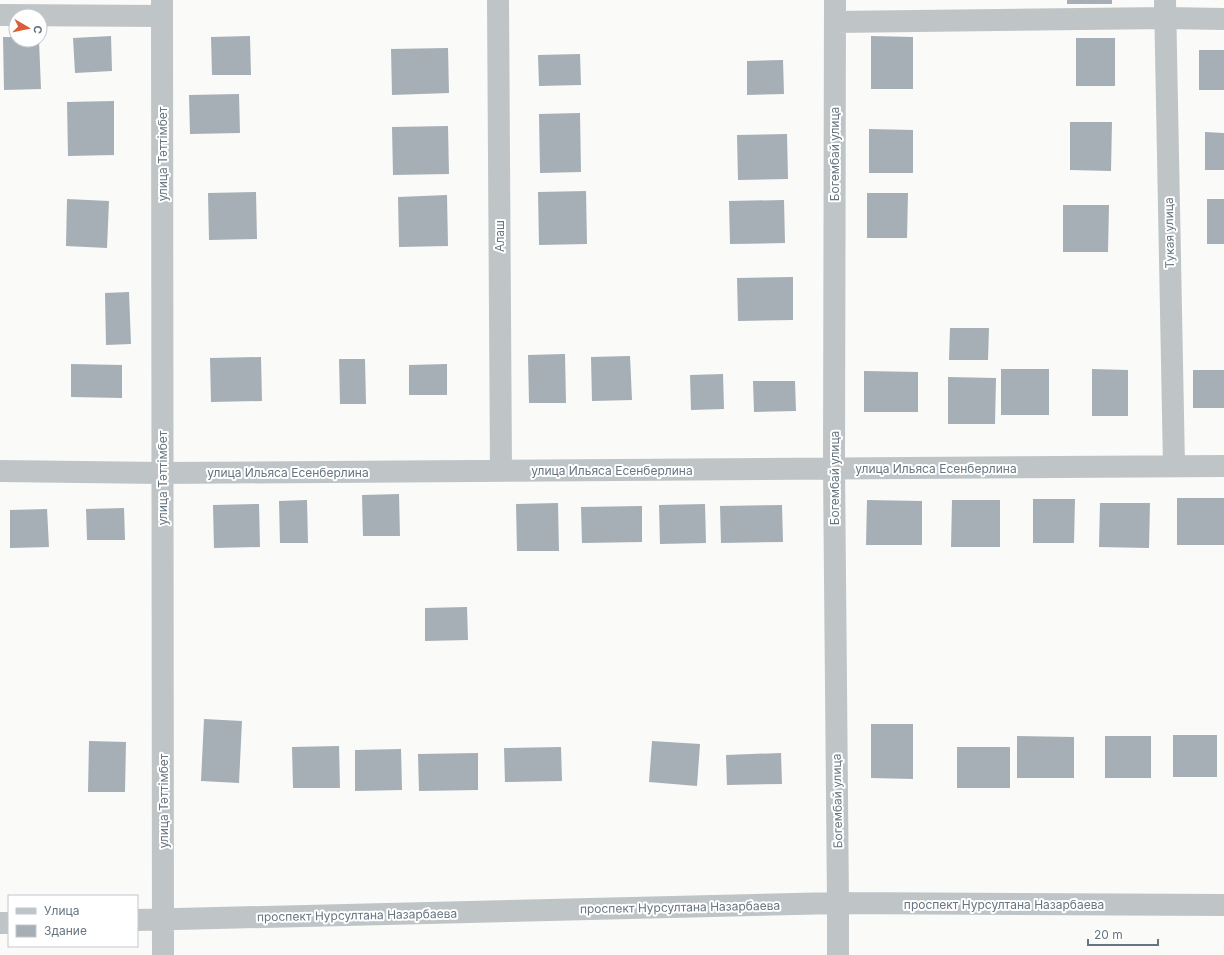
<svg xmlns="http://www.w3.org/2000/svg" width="1224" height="955" viewBox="0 0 1224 955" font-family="Inter,sans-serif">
<rect width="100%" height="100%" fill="#fafaf8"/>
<!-- building -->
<path fill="#a6afb5" d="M1067,0H1112V4H1067Z
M111,36L112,71L75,73L73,38Z
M250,36L251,75H212L211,37Z
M871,36L913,37V89H871Z
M3,37H16V40H39L41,89L4,90Z
M1076,38H1115V86H1076Z
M448,48L449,93L392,95L391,49Z
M1199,50H1224V90H1199Z
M580,54L581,85L539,86L538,55Z
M783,60L784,94L747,95V61Z
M239,94L240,133L190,134L189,95Z
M114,101V155L68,156L67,102Z
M580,113L581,172L540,173L539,114Z
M1070,122H1112L1111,171L1070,170Z
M448,126L449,174L393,175L392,127Z
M869,129L913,130V173H869Z
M1205,132L1224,133V170H1205Z
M787,134L788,179L738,180L737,135Z
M586,191L587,244L539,245L538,192Z
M256,192L257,239L209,240L208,193Z
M867,193H908L907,238H867Z
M447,195L448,246L399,247L398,197Z
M67,199L109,201L107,248L66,246Z
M1207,199H1224V244H1207Z
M784,200L785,243L730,244L729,201Z
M1063,205H1109L1108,252H1063Z
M793,277V320L738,321L737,278Z
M129,292L131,344L106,345L105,293Z
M950,328H989L988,360H949Z
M565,354L566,403H529L528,355Z
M630,356L632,400L592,401L591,357Z
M261,357L262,401L211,402L210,358Z
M339,359H365L366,404H340Z
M71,364L122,365V398L71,397Z
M447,364V395H409V365Z
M1001,369H1049V415H1001Z
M1092,369L1128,370V416H1092Z
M1193,370H1224V408H1193Z
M864,371L918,372V412H864Z
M723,374L724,409L691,410L690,375Z
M948,377L996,378L995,424H948Z
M753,381H795L796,411L754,412Z
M399,494L400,536H363L362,495Z
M1177,498H1224V545H1177Z
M1033,499H1075L1074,543H1033Z
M307,500L308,543H280L279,501Z
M867,500L922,501V545H866Z
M952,500H1000V547H951Z
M558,503L559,551H517L516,504Z
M1100,503H1150L1149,548L1099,547Z
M259,504L260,547L214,548L213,505Z
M705,504L706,543L660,544L659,505Z
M782,505L783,542L721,543L720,506Z
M642,506V542L582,543L581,507Z
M124,508L125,540H87L86,509Z
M47,509L49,547L10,548V510Z
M467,607L468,640L425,641V608Z
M204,719L242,721L239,783L201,781Z
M871,724H913V779L871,778Z
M1173,735H1217V777H1173Z
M1017,736L1074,737V778H1017Z
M1105,736H1151V778H1105Z
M89,741L126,742L125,792H88Z
M652,741L700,744L697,786L649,782Z
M339,746L340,788H293L292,747Z
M561,747L562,781L505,782L504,748Z
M957,747H1010V788H957Z
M401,749L402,790L355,791V750Z
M478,753V790L419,791L418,754Z
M781,753L782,784L727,785L726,755Z"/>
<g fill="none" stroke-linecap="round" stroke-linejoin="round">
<!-- minor -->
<path stroke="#bfc4c7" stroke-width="22" d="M162,0L163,955
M498,0L501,471
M835,0L834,469L838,903V955
M1165,0L1174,466
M0,15L162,16
M835,22L1166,18L1224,19
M0,471L161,473L1224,466
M137,920L838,903L1224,905
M0,923H9"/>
</g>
<g text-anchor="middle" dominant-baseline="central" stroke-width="4" stroke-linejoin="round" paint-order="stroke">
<!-- street labels -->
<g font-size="12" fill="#667581" stroke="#fff">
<text transform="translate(162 154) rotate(-90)">улица Тәттімбет</text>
<text transform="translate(834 154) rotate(-90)">Богембай улица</text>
<text transform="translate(1169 233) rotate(-91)">Тукая улица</text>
<text transform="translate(499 236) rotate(-90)">Алаш</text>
<text x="936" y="468">улица Ильяса Есенберлина</text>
<text x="612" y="470">улица Ильяса Есенберлина</text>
<text x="288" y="472">улица Ильяса Есенберлина</text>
<text transform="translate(162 478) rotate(-90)">улица Тәттімбет</text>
<text transform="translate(834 478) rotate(-90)">Богембай улица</text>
<text transform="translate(163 801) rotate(-90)">улица Тәттімбет</text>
<text transform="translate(837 801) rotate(-91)">Богембай улица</text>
<text x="1004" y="904">проспект Нурсултана Назарбаева</text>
<text transform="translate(680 907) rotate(-1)">проспект Нурсултана Назарбаева</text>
<text transform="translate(357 915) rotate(-1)">проспект Нурсултана Назарбаева</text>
</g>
</g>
<!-- legend -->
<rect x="8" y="895" width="130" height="52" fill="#ffffff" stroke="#c2c8cd"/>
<rect x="16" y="908" width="20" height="6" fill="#bfc4c7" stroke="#c2c8cd"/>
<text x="44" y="915" font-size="12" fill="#667581">Улица</text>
<rect x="16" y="925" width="20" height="12" fill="#a6afb5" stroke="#c2c8cd"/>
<text x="44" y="935" font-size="12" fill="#667581">Здание</text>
<!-- north arrow -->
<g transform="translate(28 28) rotate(99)"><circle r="19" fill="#ffffff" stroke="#c2c8cd"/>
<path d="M0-3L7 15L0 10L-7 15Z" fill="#d95e39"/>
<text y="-6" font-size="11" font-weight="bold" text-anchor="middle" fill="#667581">С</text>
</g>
<!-- scale -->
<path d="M1088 939v6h70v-6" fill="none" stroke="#667581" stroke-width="2"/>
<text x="1094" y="939" font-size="12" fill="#667581" stroke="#ffffff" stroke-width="3" paint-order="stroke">20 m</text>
</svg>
